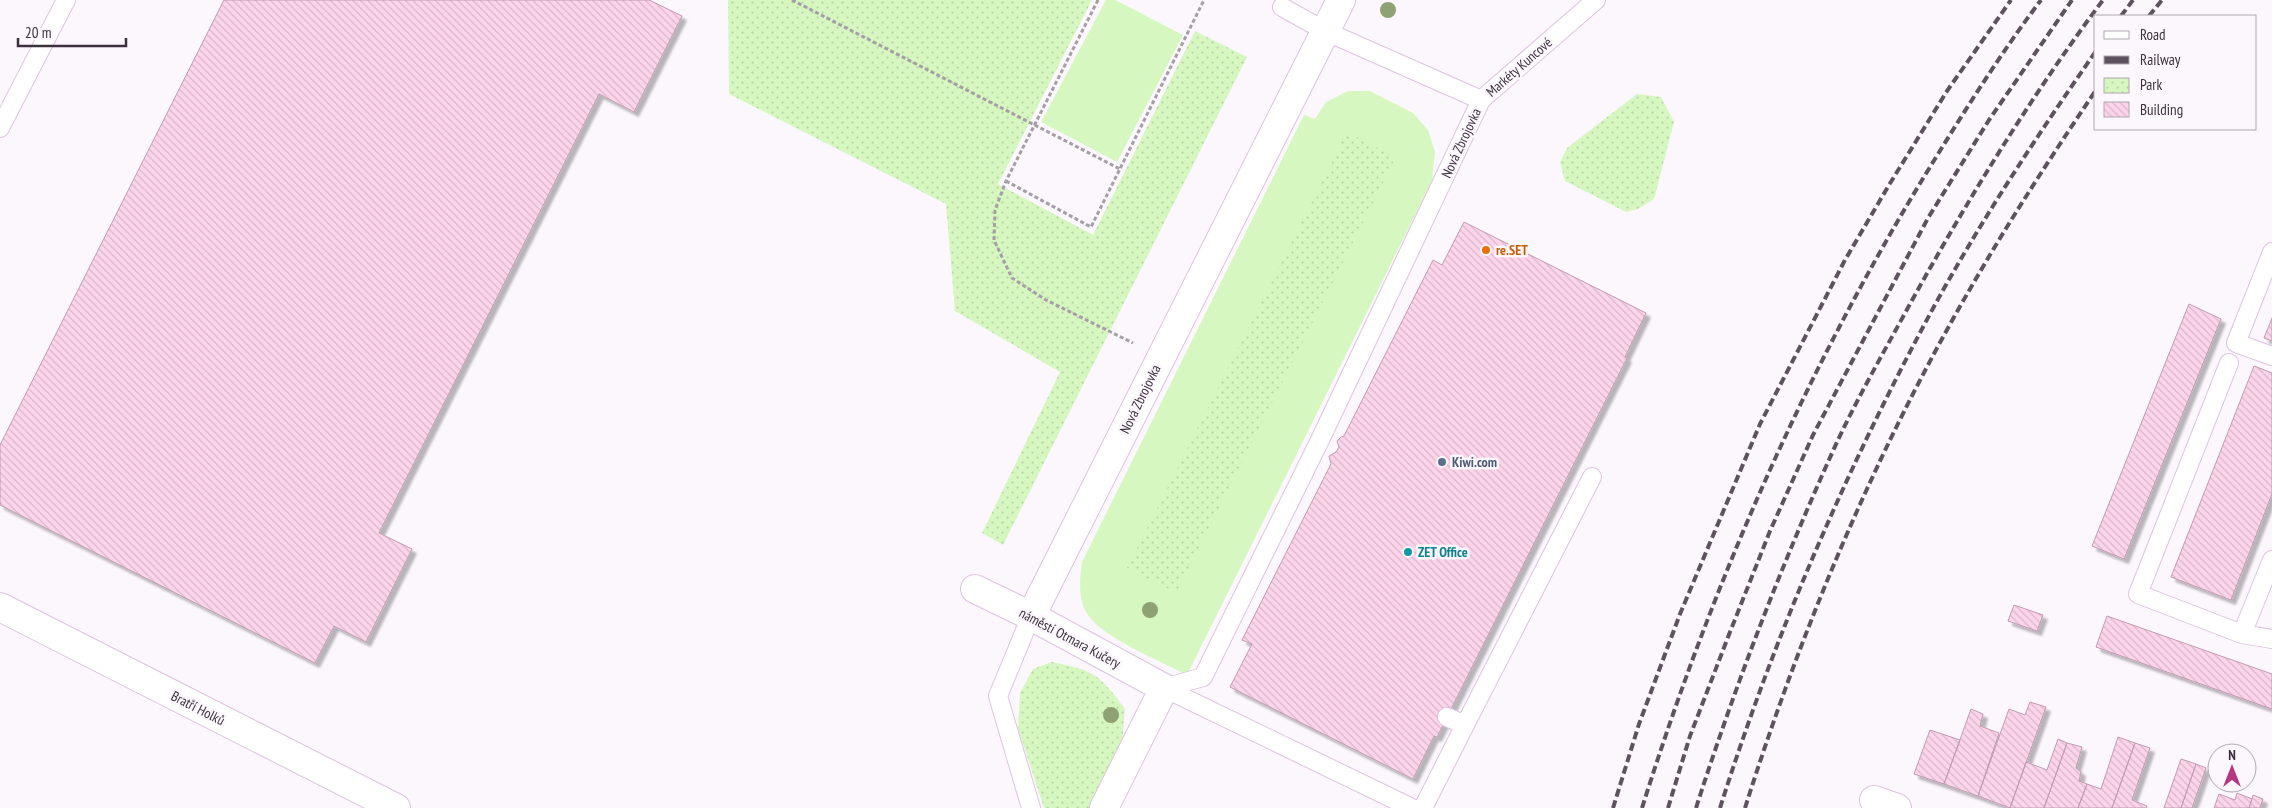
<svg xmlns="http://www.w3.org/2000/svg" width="2272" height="808" viewBox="0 0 2272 808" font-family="'PT Sans Narrow',sans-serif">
<defs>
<pattern id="park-dots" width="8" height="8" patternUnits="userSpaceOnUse" patternTransform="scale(1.25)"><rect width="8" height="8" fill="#d7f7c0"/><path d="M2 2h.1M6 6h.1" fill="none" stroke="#b9d4a6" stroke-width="1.8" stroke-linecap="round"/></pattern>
<pattern id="building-back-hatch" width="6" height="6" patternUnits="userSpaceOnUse" patternTransform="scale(1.25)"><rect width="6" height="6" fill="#fdd5ea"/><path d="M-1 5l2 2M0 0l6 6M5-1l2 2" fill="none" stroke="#dab7ca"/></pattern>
<filter id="shadow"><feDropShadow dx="4.5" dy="4.5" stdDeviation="1" flood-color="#0004"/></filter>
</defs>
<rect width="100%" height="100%" fill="#fcf6fd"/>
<!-- grass -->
<path fill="#d7f7c0" d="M1106,0H1115L1183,35L1117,162L1041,122Z
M1348,91H1370L1413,113L1428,130L1435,152L1432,181L1187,675C1161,661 1103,638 1088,615C1077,599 1080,579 1082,562L1304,115L1315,119L1326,102Z"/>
<!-- park -->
<path fill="url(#park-dots)" d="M728,0H1092L998,184L1093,235L1195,31L1247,57L1003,545L982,533L1060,372L955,311L946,204L729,94Z
M1637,94L1661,97L1674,122L1654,199L1638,209L1626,212L1565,181L1560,162L1567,148Z
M1347,132L1396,157L1176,593L1127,568Z
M1052,662C1094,670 1100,675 1125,709L1122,744L1091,808H1044L1018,728L1020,693L1033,669Z"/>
<!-- building -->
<path fill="url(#building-back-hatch)" stroke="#bf9caf" filter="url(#shadow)" d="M224,0H649L682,16L634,112L599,94L379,533L412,549L366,642L334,626L315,663L0,505V445Z
M1464,222L1646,313L1625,357L1627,358L1437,737L1434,736L1413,779L1230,687L1252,644L1242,640L1331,464L1329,456L1336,452L1339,447L1337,441L1341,437L1344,436L1433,260L1442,265Z
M2189,304L2221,319L2124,559L2092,546Z
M2272,318V341L2264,338Z
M2254,366L2272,373V494L2231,600L2171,577Z
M2014,605L2043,615L2037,631L2008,621Z
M2107,616L2272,674V709L2096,647Z
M2030,702L2046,707L2010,808L1978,796L2009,709L2025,715Z
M1971,709L1983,714L1980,726L1999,733L1978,796L1944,784Z
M1930,730L1960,740L1944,784L1914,774Z
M2118,737L2135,743L2112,808H2078L2087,784L2101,789Z
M2058,739L2067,743L2044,808H2010L2026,762L2047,770Z
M2067,743L2082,747L2076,768L2081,772L2079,781L2087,784L2078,808H2044Z
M2135,743L2150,748L2132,800L2147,806L2146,808H2112Z
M2181,759L2196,764L2181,808H2164Z
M2196,764L2206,768L2192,808H2181Z
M2237,793L2252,799L2249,808H2214L2219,794L2235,800Z
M2253,795L2263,799L2260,808H2249Z"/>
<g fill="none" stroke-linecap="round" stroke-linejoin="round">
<defs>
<path id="service" d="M1282,7L1325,31L1481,100L1596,0
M0,128L66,0
M2272,252L2236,343L2272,356
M2229,363L2138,594L2242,634
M2272,560L2242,634L2272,639
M1031,616L998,696L1031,808
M1164,688L1203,677L1320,440L1481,100
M1164,688L1412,808
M1465,725L1592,477
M1423,808L1465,725L1447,717"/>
<path id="minor" d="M975,589L1031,616L1164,688L1104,808
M0,607L396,808
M1031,616L1341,0
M1874,800L1897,808"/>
</defs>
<!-- service casing -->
<use href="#service" stroke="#dec4e1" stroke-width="20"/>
<!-- minor casing -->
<use href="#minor" stroke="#dec4e1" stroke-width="30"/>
<!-- path -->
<path stroke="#a69ea7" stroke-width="3" stroke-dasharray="4 2.5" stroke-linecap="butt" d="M792,0L1120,169
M1098,0L1006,181L995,210L994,240L1012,278L1046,300L1133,343
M1006,181L1091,227L1204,0"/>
<!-- service -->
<use href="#service" stroke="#fff" stroke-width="18"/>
<!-- minor -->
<use href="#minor" stroke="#fff" stroke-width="28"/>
<!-- rail -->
<path stroke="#5d535e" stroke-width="4" stroke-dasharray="8 4" stroke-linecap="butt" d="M2121,16L2133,0
M2149,16L2162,0
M1613,808L1639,724L1680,614L1760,424L1845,260L1889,185L1947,91L2011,0
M1642,808C1713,582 1806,369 1930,167C1965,110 2001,53 2041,0
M1668,808L1690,736L1730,632L1770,531L1813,435L1928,218L1989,120L2072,0
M1696,808C1736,683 1783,561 1837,442C1859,395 1885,350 1910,304C1968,199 2031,96 2103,0
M1720,808C1774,637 1845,472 1930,314C1979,223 2037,136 2096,51
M1745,808C1803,624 1879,444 1977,277C2014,213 2055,151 2096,90"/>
</g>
<!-- trees -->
<g fill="#8fa274">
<circle cx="1388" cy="10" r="8"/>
<circle cx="1150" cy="610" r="8"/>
<circle cx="1111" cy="715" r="8"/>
</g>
<!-- markers -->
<circle fill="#e8710a" stroke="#fcf6fd" stroke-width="2" cx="1486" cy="250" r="5"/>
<circle fill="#5c6f8a" stroke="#fcf6fd" stroke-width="2" cx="1442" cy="462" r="5"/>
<circle fill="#0f9aa8" stroke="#fcf6fd" stroke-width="2" cx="1408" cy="552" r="5"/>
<g text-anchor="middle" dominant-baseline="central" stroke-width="5" stroke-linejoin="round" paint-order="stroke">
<!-- street labels -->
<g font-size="14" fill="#3b313c" stroke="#fcf6fd">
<text transform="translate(1519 67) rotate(-41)">Markéty Kuncové</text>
<text transform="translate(1461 143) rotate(-65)">Nová Zbrojovka</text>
<text transform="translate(1140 399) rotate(-64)">Nová Zbrojovka</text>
<text transform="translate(1070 638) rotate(28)">náměstí Otmara Kučery</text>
<text transform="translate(198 708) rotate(27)">Bratří Holků</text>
</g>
<!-- food labels -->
<g font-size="14" font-weight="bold" fill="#c56008" stroke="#fcf6fd" text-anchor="start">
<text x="1496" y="250">re.SET</text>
</g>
<!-- service labels -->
<g font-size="14" font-weight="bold" fill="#4e5e75" stroke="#fcf6fd" text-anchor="start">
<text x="1452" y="462">Kiwi.com</text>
</g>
<!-- culture labels -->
<g font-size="14" font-weight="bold" fill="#0d838f" stroke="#fcf6fd" text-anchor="start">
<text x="1418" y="552">ZET Office</text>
</g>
</g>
<!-- legend -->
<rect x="2094" y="15" width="162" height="115" fill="#fcf6fd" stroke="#afa7b0"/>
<rect x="2104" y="31" width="25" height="8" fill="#ffffff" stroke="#afa7b0"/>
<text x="2140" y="40" font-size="15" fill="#3b313c">Road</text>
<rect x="2104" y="56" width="25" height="8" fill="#5d535e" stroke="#afa7b0"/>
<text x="2140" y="65" font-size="15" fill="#3b313c">Railway</text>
<rect x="2104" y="78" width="25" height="15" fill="url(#park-dots)" stroke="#afa7b0"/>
<text x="2140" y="90" font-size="15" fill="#3b313c">Park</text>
<rect x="2104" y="102" width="25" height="15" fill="url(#building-back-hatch)" stroke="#afa7b0"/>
<text x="2140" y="115" font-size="15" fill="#3b313c">Building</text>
<!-- north arrow -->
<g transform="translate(2232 768)"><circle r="24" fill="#fcf6fd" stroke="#afa7b0"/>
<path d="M0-4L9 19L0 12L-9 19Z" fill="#b63580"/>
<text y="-8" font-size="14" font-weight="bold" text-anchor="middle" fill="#3b313c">N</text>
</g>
<!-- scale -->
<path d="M18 38v8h108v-8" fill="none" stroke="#3b313c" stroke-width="2.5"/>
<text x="25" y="38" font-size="15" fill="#3b313c" stroke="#fcf6fd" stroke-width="4" paint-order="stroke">20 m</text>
</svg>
